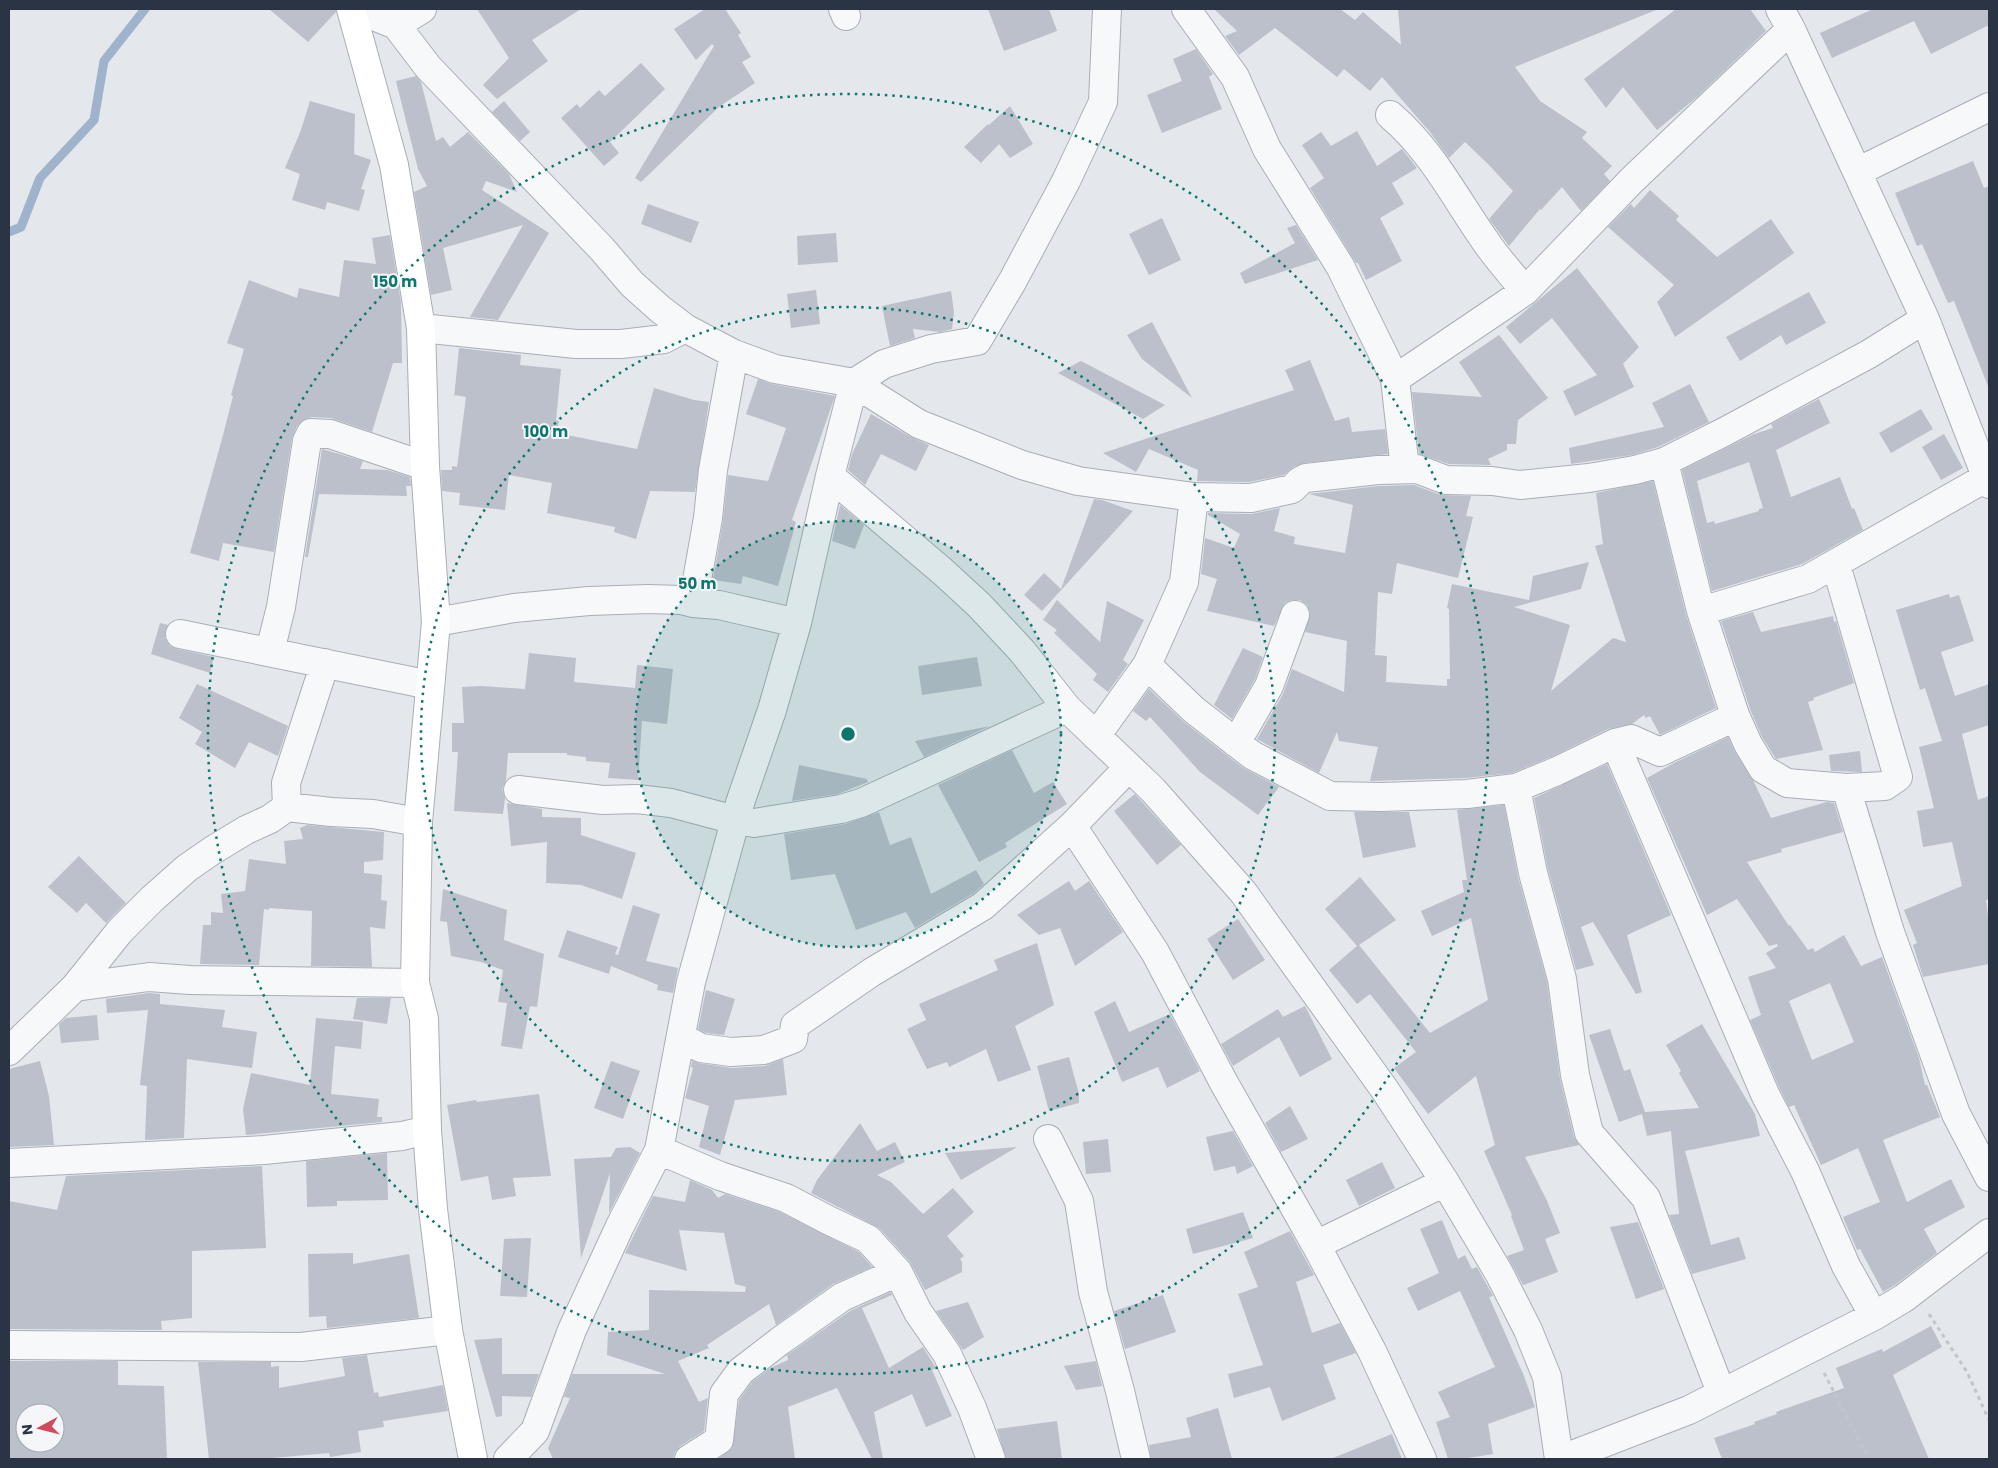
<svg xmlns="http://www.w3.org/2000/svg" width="1998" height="1468" viewBox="0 0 1998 1468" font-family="Poppins,sans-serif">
<rect width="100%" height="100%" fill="#e4e7ec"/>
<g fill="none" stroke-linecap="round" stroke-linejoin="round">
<!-- stream -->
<path stroke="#9fb4cc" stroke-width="9" d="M9,232L21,227L40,178L94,120L104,61L145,9"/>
</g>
<!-- building -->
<path fill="#bbc0ca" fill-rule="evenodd" d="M269,9H336V12L308,42Z
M477,9H581L532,40L548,61L497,99L483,85L509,58Z
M705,9H725L741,33L738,35L751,57L742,62L755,83L720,106L641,182L635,178L714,46L712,44L696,60L674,29Z
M988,9H1049L1057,31L1004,51Z
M1214,9H1340L1355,20L1363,12L1401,45L1398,9L1656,10L1515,67L1540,101L1587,132L1582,138L1612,166L1604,174L1610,181L1581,211L1562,187L1541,210L1540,209L1509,246L1489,219L1513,191L1489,165L1465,142L1449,158L1430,132L1382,77L1370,91L1344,69L1337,77L1275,28L1239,55L1225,36L1237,31Z
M1676,9H1750L1766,31L1697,97L1657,130L1623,87L1606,108L1584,79Z
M1873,9H1989V25L1931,54L1914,21L1832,58L1820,33Z
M1196,49L1213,74L1209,77L1222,109L1162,133L1147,95L1182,81L1173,59Z
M641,63L665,89L610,142L619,153L604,166L561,118L577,104L580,108L599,90L605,96Z
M416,76L421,82L436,141L443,137L450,147L468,132L509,174L517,192L486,181L482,190L549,233L498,320L470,317L523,225L443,248L452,290L431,295L414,192L427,186L418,169L396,81Z
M310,101L355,114L354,154L371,160L361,189L365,190L359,211L327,202L325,210L292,200L300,174L285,168L301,130Z
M504,101L530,132L520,141L492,112Z
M1010,106L1033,144L1010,158L999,144L981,163L964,147L988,124L989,125Z
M1357,131L1377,166L1402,149L1417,168L1392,183L1404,204L1380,218L1402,261L1366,280L1358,263H1356L1310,188L1324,178L1302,145L1321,132L1331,146Z
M1973,161L1984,188L1989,186L1988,386L1954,301L1948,303L1922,244L1917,246L1895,193Z
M1650,190L1679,216L1676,220L1717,257L1771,219L1794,253L1675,337L1657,302L1674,285L1608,227L1631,204L1634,208Z
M648,204L699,222L691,243L641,224Z
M1162,218L1181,260L1149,275L1129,234Z
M1296,225L1318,260L1245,284L1240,273L1295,243L1287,228Z
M836,233L838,262L798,265L797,236Z
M390,235L401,302L402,363H393L372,432L331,418L312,417L303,420L297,426L292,438L274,552L223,543L219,561L190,553L222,439L233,396L231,395L244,349L227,343L249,280L297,298L299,288L339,297L344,260L376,264L372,238Z
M1577,268L1639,347L1623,364L1634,387L1575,416L1563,391L1597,375L1552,318L1520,344L1506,327Z
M816,290L820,324L791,328L787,294Z
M951,291L954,312L952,329L940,332L913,329L915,338L890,346L882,306Z
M1809,292L1826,323L1786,345L1781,335L1740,361L1726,337Z
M1152,322L1192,398L1142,359L1127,335Z
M1499,335L1548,398L1518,420L1516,444H1507V450L1488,459L1491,465L1449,464L1419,454L1412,392L1482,397L1459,362Z
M459,348L521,355L520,365L561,369L556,420L559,421L557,433L637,449L654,388L694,400L709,402L695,492L650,491L636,539L614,532L615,527L547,513L552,483L509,475L505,510L459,505L460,493L442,491L441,470H452V466L457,467L466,397L455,395L454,398Z
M1310,360L1335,421L1349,417L1352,432L1385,429L1388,454L1304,463L1293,467L1284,475L1249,482L1197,481L1198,470L1149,449L1136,472L1103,453L1294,390L1285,370Z
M1081,361L1165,405L1143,419L1058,373Z
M758,379L772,384L835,396L792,520L796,522L778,586L743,576L741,584L713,580L723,521L728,475L768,481L786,428L746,414Z
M1690,384L1709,422L1658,447L1632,455L1571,464L1569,448L1664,427L1652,403Z
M1819,399L1830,423L1776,450L1791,497L1840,477L1852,509L1854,508L1863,530L1802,564L1712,591L1682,470L1754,434L1773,428L1771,424ZM1749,462L1763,508L1759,509V511L1715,524L1714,521L1707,523L1697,481Z
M1921,409L1933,429L1891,453L1879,433Z
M871,414L911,437L929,445L916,471L881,454L865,485L848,470L852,454Z
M1944,434L1963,468L1941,480L1922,447Z
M322,449L363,461L360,469L387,470L410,477L411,486H406L407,496L319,494L308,557H305Z
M1653,481L1686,615L1716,708L1660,735L1650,716L1646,718L1644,715L1632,724L1608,729L1551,757L1512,773L1466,778L1370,781L1378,747L1339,741L1337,732L1319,773L1257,739L1283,694L1292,669L1344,692L1347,641L1305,632L1310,613L1307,605L1300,600H1292L1285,603L1274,626L1207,611L1217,579L1201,574L1205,538L1234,548L1240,534L1208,515V513L1251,514L1280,508L1274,531L1295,537L1294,544L1345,553L1353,505L1309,494L1379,486L1414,485L1441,495L1471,496L1466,516L1473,517L1458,578L1397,563L1392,594L1378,592L1375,655L1387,656L1386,682L1447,686V679H1450L1449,609L1447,608L1452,584L1529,600L1533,576L1589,562L1581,589L1514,607L1570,625L1551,691L1613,638L1626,642L1595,546L1603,544L1596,493Z
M1094,499L1102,500L1133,511L1042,611L1024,595L1044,573L1061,589Z
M840,505L864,525L855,549L832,541Z
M1949,594L1950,598L1959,595L1974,641L1941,652L1955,696L1989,684V725L1962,734L1978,800L1989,796V899L1986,900L1989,924V964L1923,977L1913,945L1917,943L1904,910L1962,886L1952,842L1923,847L1917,811L1934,808L1919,747L1942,741L1925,688L1920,690L1896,610Z
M1057,600L1100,642L1107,601L1144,620L1123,660L1128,664L1108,692L1093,680L1097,674L1054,633L1057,630L1043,620Z
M1753,612L1761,632L1833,616L1834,622L1836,621L1854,683L1813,698L1814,700L1808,702L1823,750L1776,759L1762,737L1750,709L1721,621Z
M160,623L168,625L165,631V638L170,646L177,649L214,657L210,673L151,654Z
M1243,648L1263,657L1255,679L1232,719L1214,705Z
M529,653L576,658L574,682L635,688L637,665L673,669L667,724L642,721L638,780L608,778L610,763L586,761V757L567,755V753H508L506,780L502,789L505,798L503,814L454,811L458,752H452V723H464L462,687L481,686L525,689Z
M977,657L982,686L922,695L918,666Z
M197,684L288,726L278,756L249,742L235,768L195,744L202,732L179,718Z
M1149,689L1184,722L1242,767L1279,787L1258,815L1200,772L1150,717L1146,721L1133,711Z
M990,726L924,757L915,741Z
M1728,737L1735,752L1753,780L1771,818L1827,802L1834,803L1843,832L1781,849L1782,852L1747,862L1789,926L1790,925L1808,950L1813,948L1815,952L1844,935L1861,966L1882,957L1919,1058L1925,1085H1927L1940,1117L1883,1140L1907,1202L1951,1179L1965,1207L1924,1229L1937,1253L1895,1285L1883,1292L1860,1249L1857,1250L1843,1217L1880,1202L1858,1148L1821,1165L1794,1105L1789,1107L1779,1087L1750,1020L1761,1015L1748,977L1776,968L1766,953L1778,946L1777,944L1769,946L1737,899L1707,915L1647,778L1674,763ZM1830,983L1854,1042L1812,1060L1789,1001Z
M1012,750L1034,793L1053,782L1067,804L1005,843L1007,847L979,862L938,785Z
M1860,751L1862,772L1831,771L1829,755Z
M1607,764L1671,915L1627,935L1642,992L1636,994L1593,922L1581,927L1594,965L1576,970L1548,869L1534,798Z
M799,765L867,779L868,782L838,794L792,801Z
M1135,794L1181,845L1157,865L1114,811Z
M507,803L542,809V817L581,818V835L636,853L622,899L581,885L546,883L547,842L511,846Z
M1504,805L1518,877L1547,982L1560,1079L1574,1137L1579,1145L1525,1157L1547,1201L1560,1233L1545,1239L1558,1272L1523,1285L1507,1256L1524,1250L1511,1216L1512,1215L1484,1151L1495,1145L1476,1076L1428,1114L1394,1068L1416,1052L1370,994L1357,1004L1329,970L1357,946L1325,909L1360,877L1396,920L1359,945L1430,1033L1488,1000L1471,918L1432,936L1421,911L1464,892L1462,880H1467L1457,810Z
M879,812L890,845L911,837L931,894L976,870L984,884L974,893L915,928L906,912L856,930L835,874L791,880L784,834L845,824Z
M1354,812H1409L1416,847L1363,858Z
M307,825L384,832L383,860L364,862V873L382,875L381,900L387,901L385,929L370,927L372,967L311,966L312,911L269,908V910L264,909L259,965L200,964L203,925H211V912L223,913L221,894L245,891L249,859L286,864L284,841L303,839L300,828Z
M79,856L126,903L106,923L86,903L77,913L48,887Z
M1069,881L1075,891L1089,881L1123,932L1075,966L1060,928L1039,935L1017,915Z
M443,889L507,910L504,940L544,954L537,1007L530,1006L522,1049L501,1046L507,1003L498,1002L503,970L481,962L451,956L447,922L440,921Z
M633,905L660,914L646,961L678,968L673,993L657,990L658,985L611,966L609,974L558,957L567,930L618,947L615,954L618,955Z
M1238,919L1265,960L1233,980L1207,939Z
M1037,943L1054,1005L1015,1026L1031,1070L998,1082L986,1049L949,1067L947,1062L927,1069L907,1029L926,1020L919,1004L998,970L994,960Z
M706,990L735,999L724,1035L706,1033L698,1029Z
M149,993L160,994V1004L225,1010L222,1027L257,1032L252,1068L187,1059L184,1138L145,1140L147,1086L140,1085L148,1010L107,1013L106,999Z
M357,998H391L387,1024L353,1019Z
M1115,1001L1129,1032L1170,1014L1200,1071L1167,1088L1158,1067L1122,1082L1094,1012Z
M1305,1006L1332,1059L1300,1077L1279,1037L1233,1066L1221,1044L1278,1009L1283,1017Z
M97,1015L99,1040L61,1043L59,1024L66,1018Z
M316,1018L363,1022L361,1049L335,1046L331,1094L379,1099L377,1117H382V1122L246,1135L243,1109L251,1073L310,1085Z
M1702,1024L1755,1114L1760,1136L1685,1151L1711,1245L1739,1237L1746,1259L1692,1274L1669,1215L1679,1214L1671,1131L1647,1136L1642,1114L1619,1122L1589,1035L1610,1029L1624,1071L1630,1069L1645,1112L1699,1108L1679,1073L1681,1071L1666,1045Z
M1069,1057L1079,1094V1103L1049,1111L1037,1066Z
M783,1059L787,1095L735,1100L720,1155L699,1147L709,1106L685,1098L693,1068L691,1067L692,1061L699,1063L732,1068L765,1066Z
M40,1061L49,1096L54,1145L9,1147V1069Z
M611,1061L640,1071L623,1119L594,1108Z
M539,1094L551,1176L513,1178L516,1196L492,1200L488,1176L461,1181L447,1105L476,1100L477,1102Z
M1290,1106L1308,1139L1281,1152L1265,1123Z
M860,1123L877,1151L895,1142L905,1162L877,1175L891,1182L923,1214L953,1188L974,1212L947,1236L964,1256L960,1259L962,1262V1272L925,1290L910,1262L879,1228L811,1193L817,1180Z
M1233,1131L1253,1166L1237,1174L1235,1166L1214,1171L1206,1137Z
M1108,1139L1111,1172L1086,1174L1083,1142Z
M630,1147L640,1153L609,1213L610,1173L581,1258L574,1159L611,1157L616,1148Z
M1017,1147L961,1180L945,1153Z
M387,1153L388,1200L337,1201V1206L307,1207L306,1161Z
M1382,1162L1395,1188L1359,1206L1346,1180Z
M262,1166L266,1248L192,1251V1318L161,1321L162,1330L9,1329V1201L57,1210L66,1176Z
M690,1180L712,1190L718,1198L725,1194L780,1212L859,1252L872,1267L833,1284L776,1325L769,1304L707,1345L709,1348L678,1361L699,1402L708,1398L704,1431L680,1446L675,1452L673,1459H553L548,1448L570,1398L564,1397L572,1374H665L607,1355L608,1332L649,1330V1290L745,1292L746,1287L735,1284L724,1233L679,1230L687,1271L625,1253L653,1196L685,1202Z
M1243,1212L1253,1238L1193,1254L1186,1229Z
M1442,1220L1458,1259L1465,1255L1472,1269L1477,1267L1493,1296L1489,1297L1524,1376L1535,1407L1488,1424L1493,1454L1462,1459H1448L1436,1422L1450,1417L1438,1392L1495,1367L1460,1291L1418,1311L1407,1288L1439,1273L1420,1229Z
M1638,1222L1664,1289L1636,1299L1610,1227Z
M1290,1231L1314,1275L1296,1282L1312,1333L1340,1323L1356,1353L1323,1365L1336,1399L1282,1421L1270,1387L1234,1398L1228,1374L1263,1365L1238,1294L1258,1287L1244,1252Z
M531,1238L527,1297L500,1296L504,1239Z
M353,1253V1264L409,1254L419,1318L327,1328L326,1316L309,1317L308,1254Z
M891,1292L892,1295L862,1308L889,1368L923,1347L936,1368L932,1370L952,1416L926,1427L912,1394L874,1412L883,1459H872L837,1388L788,1407L795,1459H718L732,1448L739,1400L752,1382L770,1368L788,1360L787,1355L850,1311Z
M1163,1295L1176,1332L1125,1349L1114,1311Z
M968,1302L984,1337L963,1350L936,1311Z
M1931,1326L1942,1347L1893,1375L1929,1459H1722L1714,1438L1755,1424L1754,1422L1777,1414L1776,1412L1844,1388L1836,1368L1882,1349L1883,1352Z
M502,1338V1374H539L531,1397L502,1396V1416L496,1417L474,1340Z
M367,1355L374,1393L378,1392L379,1397L443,1385L448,1411L383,1421L384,1427L358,1431L361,1452L330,1457L329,1453L261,1459H209L198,1362H271V1367L279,1366V1388L345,1376L342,1358Z
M9,1361H118V1385L164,1386L167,1459H9ZM25,1413H55V1443H25Z
M1096,1361L1102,1386L1076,1390L1064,1366Z
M1218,1408L1232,1459H1151L1149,1445L1191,1437L1186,1418Z
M1057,1421L1062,1459H1006L997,1429Z
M1392,1434L1402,1459H1333V1458Z"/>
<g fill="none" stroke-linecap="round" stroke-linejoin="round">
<defs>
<path id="street" d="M357,9L396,25L428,67L602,249L632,284L660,309L685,328L734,354L775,369L854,383L884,364L931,349L977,341L1012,282L1066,181L1103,102L1107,9
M843,9L846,16
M1186,9L1235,77L1267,149L1340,266L1387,362L1395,379L1405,469
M1780,9L1791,29L1925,319L1989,484
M396,25L422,9
M1390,115C1434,152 1458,204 1491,249C1502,264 1514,277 1525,291
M1857,172L1989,107
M421,328L576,344H621L664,339L685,328
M1395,379L1525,291L1632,180L1791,29
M1664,462L1701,611L1735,715L1748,744L1763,769L1787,783L1846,788L1890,932L1956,1114L1989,1177
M830,476L942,571L979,605L1022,651L1067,708L1153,790L1243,892L1385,1090L1445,1182L1499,1273L1528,1330L1547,1377L1559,1459
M1836,565L1898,777L1885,786L1846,788
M693,603L708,518L713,470L734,354
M1701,611L1808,579L1989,476
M436,622L514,608L589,601L648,599L681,600L693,603L719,605L797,623
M180,634L430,685
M270,651L281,607L307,441L311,433L330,434L425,466
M1147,665L1194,710L1252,755L1330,796L1382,797L1467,794L1516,788L1557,771L1615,743L1631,739L1660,752L1724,722L1735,715
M1096,736L1147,665L1184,582L1194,497
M1236,743L1269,686L1295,615
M1615,743L1765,1094L1805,1171L1846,1266L1874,1316
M1516,788L1533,873L1562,979L1575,1075L1589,1133L1646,1198L1721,1392
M518,790L603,800L637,799L671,803L735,820L754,823L841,809L861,803L1067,708
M287,807L286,783L325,663
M1072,826L1155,952L1224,1083L1316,1245L1372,1351L1422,1459
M75,987L149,977L190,980L415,983
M681,1037L701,1048L731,1052L764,1050L793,1039L795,1025L872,972L983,906L1072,826L1129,767
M9,1051L75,987L120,931L152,899L187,868L213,850L246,830L270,819L287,807L331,812L373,814L418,822
M1048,1139L1079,1201L1093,1292L1120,1391L1136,1459
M659,1150L720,1176L786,1198L828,1220L868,1239L898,1272L918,1312L947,1354L972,1408L991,1459
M9,1163L264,1150L402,1136L427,1130
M1316,1245L1445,1182
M9,1345L301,1347L448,1330
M508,1459L535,1431L572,1330L620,1226L659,1150L691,982L740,803L772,710L797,623L830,476L854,383L919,424L1022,465L1078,481L1194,497L1251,498L1292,489L1300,481L1306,478L1378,470L1417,469L1446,480L1492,481L1520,485L1589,478L1635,470L1664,462L1724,432L1869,354L1925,319
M689,1459L719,1440L724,1394L741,1371L780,1341L842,1297L898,1272
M1562,1459L1689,1410L1874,1316L1904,1298L1989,1233"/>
<path id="secondary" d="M351,9L394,165L421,328L425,466L436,622L418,822L415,983L424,1019L427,1130L433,1209L448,1330L473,1459"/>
</defs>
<!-- street casing -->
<use href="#street" stroke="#a9aeb7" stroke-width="30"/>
<!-- secondary casing -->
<use href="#secondary" stroke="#a9aeb7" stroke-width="30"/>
<!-- path -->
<path stroke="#c2c5cb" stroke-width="3" stroke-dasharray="4 4" stroke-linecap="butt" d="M1929,1314L1967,1372L1989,1420
M1824,1373L1869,1459"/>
<!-- street -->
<use href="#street" stroke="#f7f8fa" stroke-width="28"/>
<!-- secondary -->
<use href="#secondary" stroke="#fff" stroke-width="28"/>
</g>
<!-- distance rings -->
<circle cx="848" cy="734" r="213" fill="#0f766e" fill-opacity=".12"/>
<g fill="none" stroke="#0f766e" stroke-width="2.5" stroke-dasharray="2.5 5">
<circle cx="848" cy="734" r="213"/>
<circle cx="848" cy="734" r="427"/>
<circle cx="848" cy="734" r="640"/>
</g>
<circle cx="848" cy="734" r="8" fill="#0f766e" stroke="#f4f6f9" stroke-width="2.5"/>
<g font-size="15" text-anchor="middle" font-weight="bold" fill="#0f766e" stroke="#f4f6f9" stroke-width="4" stroke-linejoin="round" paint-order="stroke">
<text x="395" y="287">150 m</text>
<text x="546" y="437">100 m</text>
<text x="697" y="589">50 m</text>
</g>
<!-- border -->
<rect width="1998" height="1468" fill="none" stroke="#2b3445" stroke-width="20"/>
<!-- north arrow -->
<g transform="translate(40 1428) rotate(263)"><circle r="24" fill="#f4f6f9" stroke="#a4a8b1"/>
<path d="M0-4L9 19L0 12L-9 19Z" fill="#d1495b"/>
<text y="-8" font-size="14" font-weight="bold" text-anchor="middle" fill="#2b3445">N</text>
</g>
</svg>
